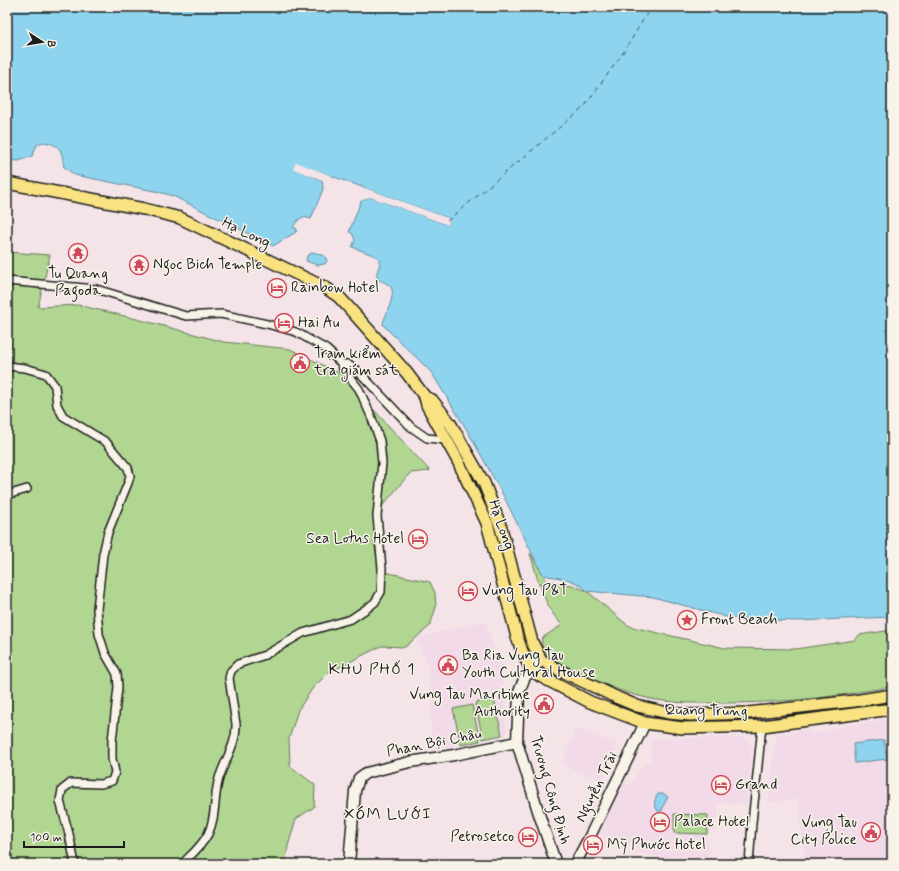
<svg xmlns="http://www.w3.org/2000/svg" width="899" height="871" viewBox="0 0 899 871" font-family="Mynerve,sans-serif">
<rect width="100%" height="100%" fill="#f4e4e8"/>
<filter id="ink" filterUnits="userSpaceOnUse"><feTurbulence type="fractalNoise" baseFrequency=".025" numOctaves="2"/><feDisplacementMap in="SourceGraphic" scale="8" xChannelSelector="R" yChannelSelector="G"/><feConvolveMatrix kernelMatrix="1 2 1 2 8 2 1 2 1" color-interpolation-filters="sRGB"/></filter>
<g filter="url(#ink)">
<!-- built -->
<path fill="#f2dae8" d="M485,621L504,678L506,735L430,750L432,698L428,668L416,638Z
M885,720L888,722L890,725L892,742V864H806L798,799L769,802L775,741L778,734L804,730L812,733L825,732L833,728Z
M576,728L618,744L602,780L562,765Z
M742,737L746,739L752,747L747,804L719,803L718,818H714V831H707L709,857L670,856V859L635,852L637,845L600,835L617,790L623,784H630L643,766L647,762H650L652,739Z"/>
<!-- green -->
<path fill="#b0d692" stroke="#667957" d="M7,252L50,255L38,307L78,305L145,321L224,342L290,349L341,374L430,471L410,473L374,516L375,548L380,571L430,582L435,593L436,607L430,626L405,647L381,646L328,673L312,689L298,710L289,739L290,766L315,785L314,807L296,819L288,846L285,864H7Z
M530,553L547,581L539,584Z
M548,581L572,585L587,591L626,624L632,627L725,648L796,649L855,640L859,635L892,630V686C877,690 862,691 847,694C805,700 765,703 723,703C697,703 672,704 647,698C620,692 595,681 570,668C557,661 539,657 542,638L562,625C551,613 545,601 540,585Z
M494,699L502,735L483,739L475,703Z
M472,705L480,741L461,745L453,709Z
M674,814L708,815L707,834L674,833Z"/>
<!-- water -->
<path fill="#8ed4ef" stroke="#608a9b" d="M7,7H892V617L796,621L730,618L653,597L587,591C577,579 559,578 543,575L502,493L467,430L431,372L384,326L383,323C386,314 396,294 391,287C388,283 381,281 377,279V272L380,264L378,257L352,247L355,240L352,233L349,232L361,201L370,197L448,225L450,219L296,163L294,169L322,180L323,189L311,219L303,217L298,220L293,227L297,229L296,232L273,246L173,196L159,192L75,175L64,167C61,150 62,145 43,142L37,145L32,156L19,161L7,160Z
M313,252L325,256L327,261L325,264L317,265L306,261L307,256Z
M884,740L887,759L855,763L853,744Z
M658,794H664L668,797L664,804L662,811H658C653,805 654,800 658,794Z"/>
<!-- pier -->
<path fill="#f4e4e8" d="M296,162L332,176L331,178L297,165L296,168L323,179L325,181L293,169Z
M365,188L450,219L448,225L370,197L361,201L362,198L370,195L447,222L448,220L364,190Z"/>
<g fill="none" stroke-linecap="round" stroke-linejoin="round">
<!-- ferry -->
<path stroke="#3e535b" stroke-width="1" stroke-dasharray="5 4" stroke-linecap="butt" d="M447,221L584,107L625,50L651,7"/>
<defs>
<path id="street" d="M7,281L96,289L186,316L221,314L267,324L296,332L326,349L342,364
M7,366L25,368L46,374L55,386L57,405L63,416L106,442L128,468L130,476L128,483L108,532L103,554L97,609L99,634L105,653L117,674L118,687L112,741V759L115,772L112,781L101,784L71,783L62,790L60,801L69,834L75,864
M7,495L27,489
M182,864C191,855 202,846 208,834C216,818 214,799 218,782C223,762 237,745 236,724L229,678L231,671L238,664L265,655L303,633L351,619L369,607L375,602L381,592L382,568L377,516L382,463L380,441L371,416L359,389L343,369L342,364H347L358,371L411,427L427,438L446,440
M749,864L752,823L762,726"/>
<path id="secondary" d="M541,660L525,677L519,692L517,742L539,814L556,864
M349,864L355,791L359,778L366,773L410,762L454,755L517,742
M575,864L591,834L645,723"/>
<path id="primary" d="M7,183L144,209L180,218L326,288L339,297L350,309L406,372L425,397L432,400L450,423L484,483L491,501L501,528L532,642L541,660L559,670L618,698L637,706L668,713L690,715L748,713L854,701L892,695
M425,397L427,405L458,461L487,523L517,637L522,651L531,670L540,676L590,702L645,723L652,724L683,728L762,726L892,709"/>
</defs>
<!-- street casing -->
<use href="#street" stroke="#1c1c1c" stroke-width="10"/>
<!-- secondary casing -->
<use href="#secondary" stroke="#1c1c1c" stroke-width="13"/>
<!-- primary casing -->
<use href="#primary" stroke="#1c1c1c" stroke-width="14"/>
<!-- street -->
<use href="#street" stroke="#f7f3e8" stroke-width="7"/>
<!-- secondary -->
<use href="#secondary" stroke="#f7f3e8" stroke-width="10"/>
<!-- primary -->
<use href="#primary" stroke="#f8e281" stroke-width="11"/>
</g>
</g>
<!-- icons -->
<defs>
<symbol id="temple-ring" viewBox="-11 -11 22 22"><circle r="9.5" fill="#f7f3e8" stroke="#d1495b" stroke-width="1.5"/><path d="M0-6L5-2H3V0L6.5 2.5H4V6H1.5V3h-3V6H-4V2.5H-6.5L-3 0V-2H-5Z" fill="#d1495b"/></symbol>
<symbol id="hotel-ring" viewBox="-11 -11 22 22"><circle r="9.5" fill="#f7f3e8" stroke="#d1495b" stroke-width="1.5"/><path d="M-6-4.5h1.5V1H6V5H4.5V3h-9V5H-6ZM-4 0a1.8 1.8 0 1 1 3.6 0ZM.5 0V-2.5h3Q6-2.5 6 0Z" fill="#d1495b"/></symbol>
<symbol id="civic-ring" viewBox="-11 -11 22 22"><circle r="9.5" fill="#f7f3e8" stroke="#d1495b" stroke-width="1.5"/><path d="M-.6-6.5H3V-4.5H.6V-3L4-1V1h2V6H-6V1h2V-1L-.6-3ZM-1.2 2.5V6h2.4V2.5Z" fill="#d1495b"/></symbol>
<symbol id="sight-ring" viewBox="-11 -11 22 22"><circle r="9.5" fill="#f7f3e8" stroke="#d1495b" stroke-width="1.5"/><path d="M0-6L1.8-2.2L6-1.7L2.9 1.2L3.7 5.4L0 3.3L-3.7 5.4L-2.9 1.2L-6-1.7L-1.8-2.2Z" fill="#d1495b"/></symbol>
</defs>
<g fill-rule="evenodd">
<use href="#temple-ring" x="67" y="242" width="22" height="22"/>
<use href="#temple-ring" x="128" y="254" width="22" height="22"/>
<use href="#hotel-ring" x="266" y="277" width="22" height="22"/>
<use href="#hotel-ring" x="273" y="312" width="22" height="22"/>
<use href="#civic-ring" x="289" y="352" width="22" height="22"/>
<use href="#hotel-ring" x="407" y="528" width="22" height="22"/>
<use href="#hotel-ring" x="457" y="580" width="22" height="22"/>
<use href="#sight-ring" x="676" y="609" width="22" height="22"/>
<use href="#civic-ring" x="437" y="654" width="22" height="22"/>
<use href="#civic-ring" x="533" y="693" width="22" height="22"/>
<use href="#hotel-ring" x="710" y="774" width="22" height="22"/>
<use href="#hotel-ring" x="649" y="811" width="22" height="22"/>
<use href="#civic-ring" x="860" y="821" width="22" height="22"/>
<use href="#hotel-ring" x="517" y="826" width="22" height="22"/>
<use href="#hotel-ring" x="582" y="834" width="22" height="22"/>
</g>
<g text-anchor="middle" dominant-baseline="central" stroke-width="3" stroke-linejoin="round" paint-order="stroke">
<!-- street labels -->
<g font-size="15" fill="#1c1c1c" stroke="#f7f3e8">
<text transform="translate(246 233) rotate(26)">Hạ Long</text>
<text transform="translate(501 525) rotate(71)">Hạ Long</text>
<text transform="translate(706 711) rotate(1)">Quang Trung</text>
<text transform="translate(434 743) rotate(-11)">Phan Bội Châu</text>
<text transform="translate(597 787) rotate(-64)">Nguyễn Trãi</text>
<text transform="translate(550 790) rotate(74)">Trương Công Định</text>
</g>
<!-- poi labels -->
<g font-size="15" fill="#1c1c1c" stroke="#f7f3e8" text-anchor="start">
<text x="153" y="265">Ngoc Bich Temple</text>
<text x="78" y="274" text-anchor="middle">Tu Quang<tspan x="78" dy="17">Pagoda</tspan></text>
<text x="291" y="288">Rainbow Hotel</text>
<text x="298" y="323">Hai Au</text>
<text x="314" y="354">Trạm kiểm<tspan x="314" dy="17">tra giám sát</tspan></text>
<text x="404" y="539" text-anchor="end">Sea Lotus Hotel</text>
<text x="482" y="591">Vung Tau P&amp;T</text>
<text x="701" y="620">Front Beach</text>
<text x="462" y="656">Ba Ria Vung Tau<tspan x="462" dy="17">Youth Cultural House</tspan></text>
<text x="530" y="695" text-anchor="end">Vung Tau Maritime<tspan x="530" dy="17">Authority</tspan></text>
<text x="735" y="785">Grand</text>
<text x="674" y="822">Palace Hotel</text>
<text x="857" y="823" text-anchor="end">Vung Tau<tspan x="857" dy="17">City Police</tspan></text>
<text x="514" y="837" text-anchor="end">Petrosetco</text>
<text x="607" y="845">Mỹ Phước Hotel</text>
</g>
<!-- neighbourhood labels -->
<g font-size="16" letter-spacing="1" fill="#1c1c1c" stroke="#f7f3e8">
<text x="372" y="669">KHU PHỐ 1</text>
<text x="388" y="814">XÓM LƯỚI</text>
</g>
</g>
<!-- margin -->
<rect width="899" height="871" fill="none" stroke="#f7f3e8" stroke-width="24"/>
<rect x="12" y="12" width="875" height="847" fill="none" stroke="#1c1c1c" stroke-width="1.5" filter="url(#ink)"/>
<!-- north arrow -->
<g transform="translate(42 42) rotate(102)" stroke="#f7f3e8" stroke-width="3" paint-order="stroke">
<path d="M0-3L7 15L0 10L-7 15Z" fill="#1c1c1c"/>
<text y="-6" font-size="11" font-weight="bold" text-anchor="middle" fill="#1c1c1c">B</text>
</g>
<!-- scale -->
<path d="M24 841v6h100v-6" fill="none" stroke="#1c1c1c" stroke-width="2"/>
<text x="30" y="841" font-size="12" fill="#1c1c1c" stroke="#f7f3e8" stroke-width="3" paint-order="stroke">100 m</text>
</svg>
